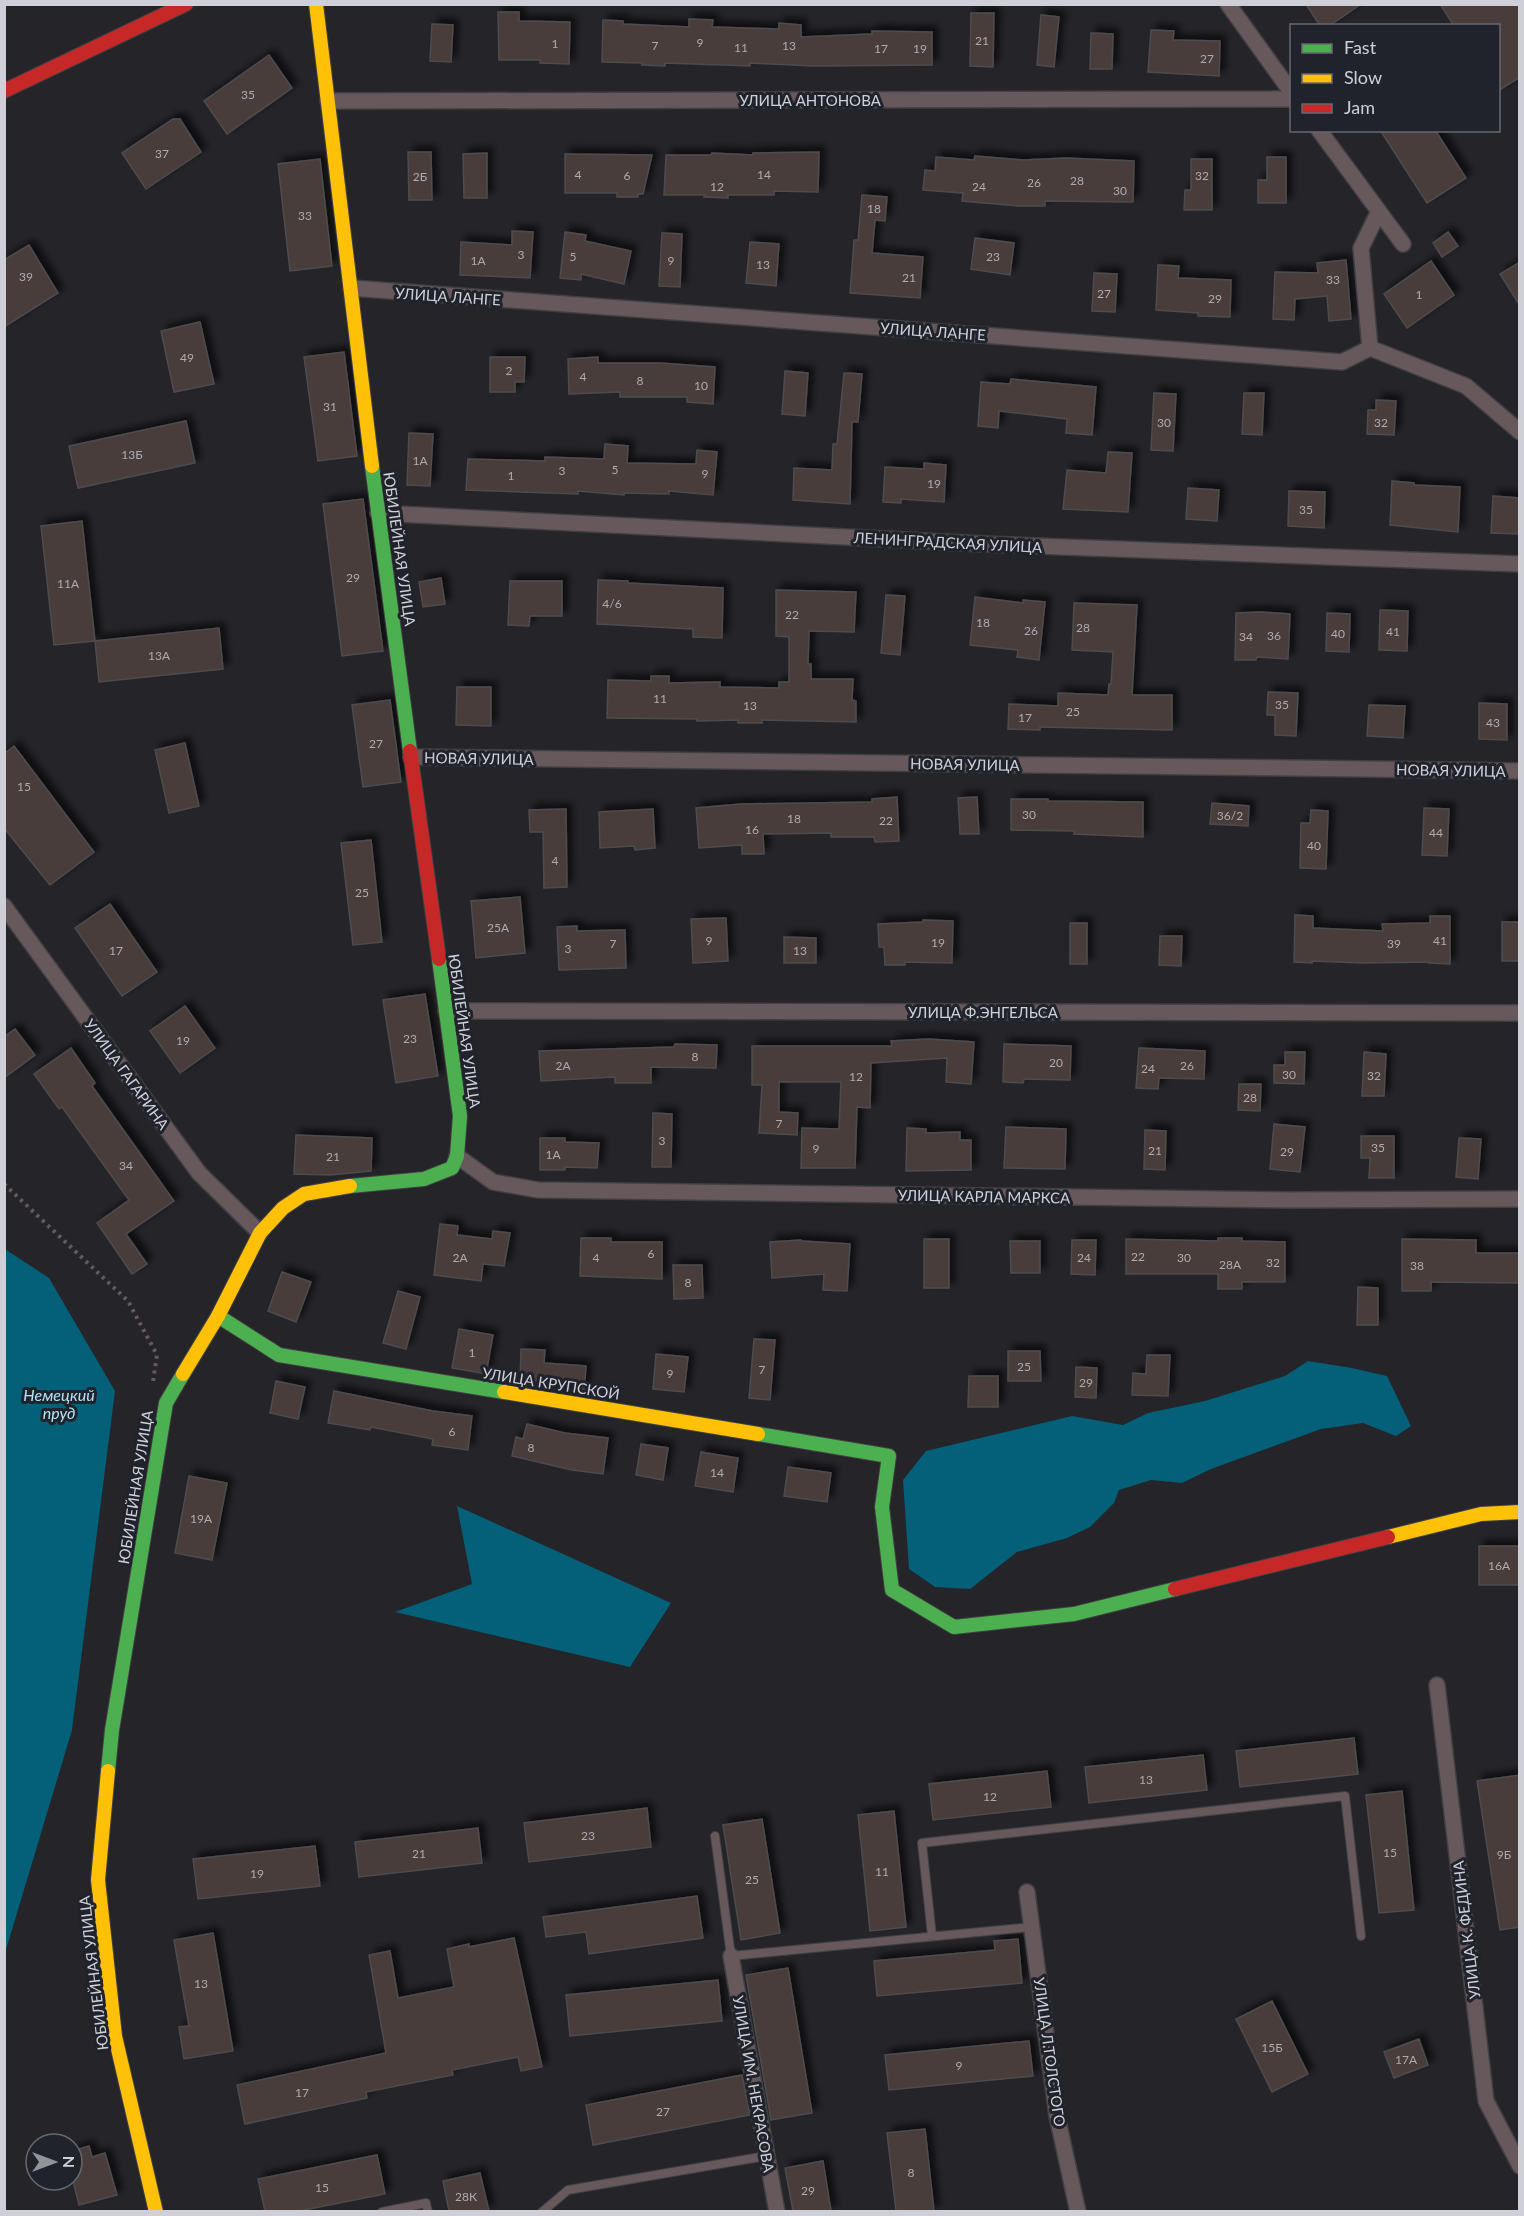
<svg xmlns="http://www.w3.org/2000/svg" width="1524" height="2216" viewBox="0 0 1524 2216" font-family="Lato,sans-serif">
<defs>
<filter id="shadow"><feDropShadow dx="5.5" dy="-5.5" stdDeviation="3" flood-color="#0009"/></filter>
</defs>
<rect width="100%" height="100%" fill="#242429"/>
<!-- water -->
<path fill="#045f79" d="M5,1249L49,1278L115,1391L72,1730L5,1953Z
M1308,1361L1352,1368L1387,1376L1411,1426L1396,1436L1363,1423L1321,1429L1211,1469L1182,1483L1151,1480L1119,1490L1114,1503L1090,1527L1067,1538L1017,1552L970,1589L935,1587L909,1569L903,1480L926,1451L1072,1416L1123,1425L1148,1413L1205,1401L1285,1376Z
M457,1506L671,1603L630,1667L395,1612L472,1584Z"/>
<!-- building -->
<path fill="#493c3b" stroke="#4e4c4e" stroke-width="1.5" filter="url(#shadow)" d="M1306,4H1361L1329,26H1320Z
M1440,4H1520V77L1498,91V26H1454Z
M498,12H519V21L570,22L569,64L540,63V60H499Z
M971,13H994L993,67L970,66Z
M1041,15L1059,17L1054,67L1037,65Z
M689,19L713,20L712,27L779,29V23L801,25V37L872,34V31L932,32V65L813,66L750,63V66L665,63V66L642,65V63L602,62L603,20L623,21V24L689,27Z
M432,24L453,25L451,62L430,61Z
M1151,30L1174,31L1173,40L1220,41L1219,76L1148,72Z
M1091,33L1113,34L1112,69H1090Z
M269,55L292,88L227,134L204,101Z
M173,119H180L201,152L146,189L122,153Z
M1380,130H1435L1466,178L1427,203Z
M408,152H431L432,200H409Z
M819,152L818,192L774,191V195H728V198L704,197L705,195H664L666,155H711L712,153L753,155V153Z
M487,153V198H464L463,154Z
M565,154L652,155L643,194H638V197H617V193H565Z
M975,156L1023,160L1066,158L1134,161L1133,202L1045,201V206H1019L962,201L963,193L923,190L925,170L935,171L936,157L974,160Z
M1267,157H1286V203H1258V180H1267Z
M320,159L332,266L290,271L278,164Z
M1191,159H1212V210H1184L1185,190H1191Z
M862,195L887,197L885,221L875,220L872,253L923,257L920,298L850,293L854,240H858Z
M512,231L533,232L530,278L460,275L461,242L512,245Z
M565,232L586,235L585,241L631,251L624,284L581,274V280L560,278Z
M1448,232L1458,246L1442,257L1433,243Z
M662,233L682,234L680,287L659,286Z
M975,238L1014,243L1010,275L971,269Z
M750,242L779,244L776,286L746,283Z
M29,245L58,293L4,327V260Z
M1346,260L1351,319L1329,321L1327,296L1295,299L1294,320L1273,319L1275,272L1318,273L1317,263Z
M1431,261L1454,295L1407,328L1384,294Z
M1520,262V306L1500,274Z
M1158,265L1179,266L1178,278L1231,280L1230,317L1198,316V313L1156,310Z
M1094,273L1117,274L1115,312L1092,311Z
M200,322L214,384L174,392L161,331Z
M344,352L357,456L318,461L304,357Z
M490,357H525L524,382H515V392H490Z
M598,357V363H660L715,367L713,404L687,402V397H620V392L569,394L568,359Z
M785,371L808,373L805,416L782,414Z
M844,373L862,374L858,422H852L850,504L793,500L794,468L832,470L833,444H837Z
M1011,379L1096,387L1092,435L1066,433L1067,419L999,411L998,428L978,426L981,382L1010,384Z
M1154,393L1176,394L1173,451L1151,450Z
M1244,393H1264L1262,435L1242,434Z
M1376,400L1396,401L1394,435L1367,434L1368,410H1376Z
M186,421L195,463L78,488L69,446Z
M409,433L433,434L430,486L407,485Z
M605,444L628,446L627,463L696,464L697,450L717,452L713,495L669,491V494L624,493V495L578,491V494L466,490L468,459L545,461V457L604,459Z
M1108,452L1132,453L1128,512L1063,509L1067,470L1106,473Z
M924,463L946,465L944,502L901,499V503L883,502L885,467L924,469Z
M1392,481L1414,483V485L1460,487L1458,532L1390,525Z
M1188,488L1219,490L1217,521L1186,519Z
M1289,491L1325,492L1324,528L1288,526Z
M1493,496L1520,498V534L1491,533Z
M363,499L383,651L342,656L323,504Z
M82,521L95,641L54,645L41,526Z
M441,578L445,604L423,607L419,582Z
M598,580L628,581V583L723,588L722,638L693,637V629L597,624Z
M510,581H562V616H530L529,626L508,625Z
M776,590L856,592L854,632L809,631L808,664H811V679H853L852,700L856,701V722L762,720V723H738V720L697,721V719L607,718L608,680L651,681V676H669V683L720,682V687L779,688V682H789V637L776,636Z
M886,595L905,596L900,655L881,653Z
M975,597L1023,603V600L1045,602L1039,660L1017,657L1018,650L970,645Z
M1074,603L1137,605L1132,695H1172V730L1040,727V730L1008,729L1009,704L1058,706V693L1108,695L1109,684H1111L1113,652L1072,650Z
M1380,610L1408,611L1407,651L1379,650Z
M1261,612L1290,614L1288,659L1257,657L1256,660H1235L1236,613Z
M1327,613L1350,614L1349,652L1326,651Z
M219,628L223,669L99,682L95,641Z
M457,687H491V726L456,725Z
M1268,692L1298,693L1296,736L1275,735V715H1267Z
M390,700L401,782L363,787L352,705Z
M1479,703L1507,704V740L1479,739Z
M1369,705L1405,706L1403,738L1367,736Z
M185,743L199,806L169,813L155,750Z
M14,746L94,852L50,885L4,828V754Z
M897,797L899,841L875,842L874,837H831V833L763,834L764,854H742V845L699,848L696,808L741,804L872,802V799Z
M977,797L979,834H960L958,798Z
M1011,799H1048V801L1143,802V837L1074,834V831L1011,830Z
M1212,803L1249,806L1248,826L1210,824Z
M1424,808L1449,809L1447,856L1422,855Z
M566,809L567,887L544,888L543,832H530L529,810Z
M653,809L655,848L635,850L634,846L600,848L599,812Z
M1311,810L1328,811L1326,869L1300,868L1301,823H1310Z
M371,840L382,942L353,945L341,843Z
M520,897L525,953L476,958L471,901Z
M110,904L157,972L122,996L75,928Z
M1295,915L1313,916V928L1383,931L1382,924L1430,923V916H1450V964L1429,963V962L1364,963L1312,961V963L1294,962Z
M726,918L728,961L693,963L691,919Z
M923,920L953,921L952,963L905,962V965H885L884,947H879L878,924L923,922Z
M1502,922H1520V961H1502Z
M1070,923H1087V964H1070Z
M577,926V931L625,930L626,968L559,970L557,927Z
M1160,936H1182L1181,966L1159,965Z
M784,937L816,938V963H784Z
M425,994L438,1076L396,1083L383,1000Z
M185,1006L215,1048L180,1073L150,1031Z
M15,1029L35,1055L4,1078V1037Z
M929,1039L974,1042L971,1084L946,1082L947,1058L871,1063L870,1108L857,1107L855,1168H801L802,1128L839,1129L841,1082H779V1112L798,1113L797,1135L759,1133L762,1085H752V1046H892L891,1041Z
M675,1044L717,1045L716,1068L651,1067V1083H615V1077L541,1081L539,1051L674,1047Z
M1004,1044L1071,1046L1070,1080L1024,1079L1023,1083L1003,1082Z
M71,1048L95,1083L92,1086L174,1201L126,1234L147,1264L132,1274L97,1223L129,1200L62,1107L59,1109L34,1074Z
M1139,1048L1205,1051L1204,1079L1159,1078L1158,1089L1136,1088Z
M1285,1052H1305L1304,1084L1274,1083V1065H1285Z
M1364,1052L1386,1054L1384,1096H1362Z
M1239,1084H1261L1260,1111L1238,1110Z
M653,1113L672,1114L671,1167H652Z
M1274,1124L1305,1127L1300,1172L1270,1169Z
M1006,1127L1066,1129L1065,1169L1004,1168Z
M907,1128L926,1129V1133L960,1132V1140H971V1170L906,1171Z
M1145,1130L1166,1131L1165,1170L1144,1169Z
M296,1135L372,1138L371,1171L330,1175L294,1174Z
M1361,1136H1394V1178H1369L1370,1158H1361Z
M540,1138H565V1142L599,1143L597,1168L565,1167V1170H540Z
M1459,1138L1481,1139L1478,1179L1456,1177Z
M440,1224L458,1226L457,1235L492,1239L493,1231L510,1233L504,1266L483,1264L481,1281L434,1275Z
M581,1238H611V1242H662V1279L580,1276Z
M1218,1238H1242V1241L1285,1242V1282H1242V1289H1218V1274H1126V1239L1218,1241Z
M924,1239H949V1288H924Z
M1402,1239L1476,1240V1253H1520V1283L1431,1282V1291H1402Z
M801,1240L802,1241L850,1244L847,1291L823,1290L824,1274L772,1278L770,1242Z
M1072,1240H1096L1095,1275L1071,1274Z
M1010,1241H1040V1273H1011Z
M673,1265H702L703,1298L674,1299Z
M282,1272L311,1282L296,1322L268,1311Z
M1358,1287L1378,1288V1325H1357Z
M398,1291L420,1297L406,1349L383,1343Z
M459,1329L493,1335L486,1374L452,1368Z
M754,1339L775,1340L770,1400L749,1398Z
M521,1349L545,1350L544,1363L586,1366L584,1392L564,1389L565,1382L520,1380Z
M1008,1351H1040L1041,1381H1008Z
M656,1354L688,1357L684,1392L653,1389Z
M1147,1355H1170L1168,1396L1132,1395L1133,1373L1146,1374Z
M1076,1367L1097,1368L1096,1398L1075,1397Z
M969,1376H998V1407H968Z
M276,1381L305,1387L298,1419L270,1413Z
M334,1391L433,1411L472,1416L468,1450L432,1445L433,1439L371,1427L370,1430L328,1423Z
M527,1424L565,1433L608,1438L603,1474L572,1470L512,1456L516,1437L523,1439Z
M641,1444L668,1448L663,1480L636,1475Z
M701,1452L738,1458L733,1492L695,1486Z
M788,1467L831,1473L827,1502L784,1496Z
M189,1476L227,1483L212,1560L175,1553Z
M1479,1546H1520V1585H1479Z
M1354,1738L1358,1774L1240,1787L1236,1751Z
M1203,1755L1207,1790L1089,1803L1085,1767Z
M1047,1771L1051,1807L933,1820L929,1784Z
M1520,1775V1927L1500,1930L1477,1781Z
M1402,1791L1414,1910L1379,1913L1366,1795Z
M647,1808L651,1847L529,1862L524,1823Z
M894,1811L906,1927L870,1931L858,1815Z
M762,1819L780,1933L741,1940L723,1825Z
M478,1828L482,1863L359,1877L355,1842Z
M315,1846L320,1886L198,1899L193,1859Z
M697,1896L703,1938L589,1954L586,1932L546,1937L543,1917Z
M213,1933L233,2051L184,2059L179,2027L189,2026L174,1940Z
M514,1938L542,2067L521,2071L518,2057L452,2070L453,2075L366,2092L367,2098L245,2124L237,2085L386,2053L369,1955L390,1951L398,1998L454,1987L447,1949L469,1944V1947Z
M1018,1939L1022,1983L877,1996L874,1961L995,1950L994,1941Z
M788,1968L812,2113L771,2120L746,1975Z
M718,1980L722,2021L570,2036L566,1995Z
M1272,2001L1308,2074L1272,2092L1236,2019Z
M1419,2039L1428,2065L1394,2078L1384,2052Z
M1029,2041L1033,2076L889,2090L885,2055Z
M742,2075L750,2115L593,2145L586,2105Z
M925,2129L934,2211H896L887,2133Z
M89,2146L92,2157L105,2153L117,2195L79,2205L72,2177V2151Z
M377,2155L385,2194L299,2211H265L258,2179Z
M823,2161L831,2211H793L785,2168Z
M480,2173L489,2211H449L443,2181Z"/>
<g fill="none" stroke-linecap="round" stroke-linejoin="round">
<defs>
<path id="lane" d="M715,1836L731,1956L1032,1927
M932,1936L922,1843L1345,1796L1361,1936
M382,2212L426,2203L428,2212
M542,2212L568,2190L766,2156"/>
<path id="street" d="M1228,4L1292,93
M328,101L1292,99
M1319,130L1403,244
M351,288L1342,362L1370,348L1361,248L1379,211
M1370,348L1466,386L1520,432
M378,513L983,544L1520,564
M411,757L1520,771
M4,906L199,1173L260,1233
M446,1011L1520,1013
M457,1156L493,1182L538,1190L1288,1200L1520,1199
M1437,1685L1486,2101L1520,2166
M1027,1892L1057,2116L1078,2212
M731,1956L777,2212"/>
<path id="fast" d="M372,466L410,751
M350,1186L424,1179L452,1168L457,1156L460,1116L439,959
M218,1316L279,1355L504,1392
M758,1434L889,1456L882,1507L892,1590L954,1627L1074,1614L1175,1589
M108,1771L112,1730L166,1403L183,1374"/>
<path id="slow" d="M316,4L372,466
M183,1374L218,1316L260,1233L283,1208L304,1194L350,1186
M504,1392L758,1434
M1388,1537L1481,1514L1520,1512
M108,1771L98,1880L115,2036L156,2212"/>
<path id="jam" d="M4,91L186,4
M410,751L439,959
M1175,1589L1388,1537"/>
</defs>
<!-- lane casing -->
<use href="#lane" stroke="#404044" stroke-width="10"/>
<!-- street casing -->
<use href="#street" stroke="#404044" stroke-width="18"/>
<!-- fast casing -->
<use href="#fast" stroke="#404044" stroke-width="16"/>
<!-- slow casing -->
<use href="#slow" stroke="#404044" stroke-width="16"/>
<!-- jam casing -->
<use href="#jam" stroke="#404044" stroke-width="16"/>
<!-- path -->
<path stroke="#655a5e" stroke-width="4" stroke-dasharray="3 4.5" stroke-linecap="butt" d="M4,1184L128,1301L157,1355L153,1382"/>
<!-- lane -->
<use href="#lane" stroke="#67585b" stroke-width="8"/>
<!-- street -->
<use href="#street" stroke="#67585b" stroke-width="15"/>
<!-- fast -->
<use href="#fast" stroke="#4caf50" stroke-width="14"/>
<!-- slow -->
<use href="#slow" stroke="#ffc107" stroke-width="14"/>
<!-- jam -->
<use href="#jam" stroke="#c62828" stroke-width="14"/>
</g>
<g text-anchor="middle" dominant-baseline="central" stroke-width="6" stroke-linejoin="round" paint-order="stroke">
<!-- number labels -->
<g font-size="12" fill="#aeabb0">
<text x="982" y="40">21</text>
<text x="700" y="42">9</text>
<text x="555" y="43">1</text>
<text x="655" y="45">7</text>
<text x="789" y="45">13</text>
<text x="741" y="47">11</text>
<text x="881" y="48">17</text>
<text x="920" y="48">19</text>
<text x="1207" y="58">27</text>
<text x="248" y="94">35</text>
<text x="162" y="153">37</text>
<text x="578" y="174">4</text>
<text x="764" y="174">14</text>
<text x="627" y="175">6</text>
<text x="1202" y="175">32</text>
<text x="420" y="176">2Б</text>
<text x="1077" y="180">28</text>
<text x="1034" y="182">26</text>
<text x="717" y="186">12</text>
<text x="979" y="186">24</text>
<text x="1120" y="190">30</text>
<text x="874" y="208">18</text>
<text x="305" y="215">33</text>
<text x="521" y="254">3</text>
<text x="573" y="256">5</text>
<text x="993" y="256">23</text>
<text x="478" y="260">1А</text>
<text x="671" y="260">9</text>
<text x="763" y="264">13</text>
<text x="26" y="276">39</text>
<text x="909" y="277">21</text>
<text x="1333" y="279">33</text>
<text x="1104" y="293">27</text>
<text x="1419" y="294">1</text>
<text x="1215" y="298">29</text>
<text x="187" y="357">49</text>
<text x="509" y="370">2</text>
<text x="583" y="376">4</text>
<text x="640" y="380">8</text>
<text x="701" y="385">10</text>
<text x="330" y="406">31</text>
<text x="1164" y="422">30</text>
<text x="1381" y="422">32</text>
<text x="132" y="454">13Б</text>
<text x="420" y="460">1А</text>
<text x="615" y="469">5</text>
<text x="562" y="470">3</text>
<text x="705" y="473">9</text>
<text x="511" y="475">1</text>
<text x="934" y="483">19</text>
<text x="1306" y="509">35</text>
<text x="353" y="577">29</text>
<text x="68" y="583">11А</text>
<text x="612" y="603">4/6</text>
<text x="792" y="614">22</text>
<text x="983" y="622">18</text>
<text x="1083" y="627">28</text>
<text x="1031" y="630">26</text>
<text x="1393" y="631">41</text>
<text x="1338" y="633">40</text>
<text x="1274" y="635">36</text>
<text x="1246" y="636">34</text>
<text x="159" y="655">13А</text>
<text x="660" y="698">11</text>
<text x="1282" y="704">35</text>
<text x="750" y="705">13</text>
<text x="1073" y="711">25</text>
<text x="1025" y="717">17</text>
<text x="1493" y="722">43</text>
<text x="376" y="743">27</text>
<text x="24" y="786">15</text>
<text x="1029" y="814">30</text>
<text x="1230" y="815">36/2</text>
<text x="794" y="818">18</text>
<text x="886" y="820">22</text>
<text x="752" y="829">16</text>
<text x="1436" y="832">44</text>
<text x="1314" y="845">40</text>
<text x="555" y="860">4</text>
<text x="362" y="892">25</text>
<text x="498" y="927">25А</text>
<text x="709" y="940">9</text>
<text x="1440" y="940">41</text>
<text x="938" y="942">19</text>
<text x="613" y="943">7</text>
<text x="1394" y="943">39</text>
<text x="568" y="948">3</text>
<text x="116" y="950">17</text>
<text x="800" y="950">13</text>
<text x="410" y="1038">23</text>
<text x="183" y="1040">19</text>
<text x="695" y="1056">8</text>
<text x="1056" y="1062">20</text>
<text x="563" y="1065">2А</text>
<text x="1187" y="1065">26</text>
<text x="1148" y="1068">24</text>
<text x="1289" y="1074">30</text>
<text x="1374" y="1075">32</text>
<text x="856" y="1076">12</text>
<text x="1250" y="1097">28</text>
<text x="779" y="1123">7</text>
<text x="662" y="1140">3</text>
<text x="1378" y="1147">35</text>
<text x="816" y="1148">9</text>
<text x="1155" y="1150">21</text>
<text x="1287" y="1151">29</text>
<text x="553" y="1154">1А</text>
<text x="333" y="1156">21</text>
<text x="126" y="1165">34</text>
<text x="651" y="1253">6</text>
<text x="1138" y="1256">22</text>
<text x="460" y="1257">2А</text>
<text x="596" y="1257">4</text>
<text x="1084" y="1257">24</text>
<text x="1184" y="1257">30</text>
<text x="1273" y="1262">32</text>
<text x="1230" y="1264">28А</text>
<text x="1417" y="1265">38</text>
<text x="688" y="1282">8</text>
<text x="472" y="1352">1</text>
<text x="1024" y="1366">25</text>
<text x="762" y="1369">7</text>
<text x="670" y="1373">9</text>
<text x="1086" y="1382">29</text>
<text x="452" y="1431">6</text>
<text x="531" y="1447">8</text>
<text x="717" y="1472">14</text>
<text x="201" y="1518">19А</text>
<text x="1499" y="1565">16А</text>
<text x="1146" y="1779">13</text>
<text x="990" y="1796">12</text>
<text x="588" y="1835">23</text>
<text x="1390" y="1852">15</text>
<text x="419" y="1853">21</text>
<text x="1504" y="1854">9Б</text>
<text x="882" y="1871">11</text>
<text x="257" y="1873">19</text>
<text x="752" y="1879">25</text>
<text x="201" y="1983">13</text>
<text x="1272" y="2047">15Б</text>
<text x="1406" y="2059">17А</text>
<text x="959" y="2065">9</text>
<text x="302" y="2092">17</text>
<text x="663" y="2111">27</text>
<text x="911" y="2172">8</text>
<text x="322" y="2187">15</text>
<text x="808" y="2190">29</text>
<text x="466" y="2196">28К</text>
</g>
<!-- street labels -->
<g font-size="15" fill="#cfd0d7" stroke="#21232c">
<text x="810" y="100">УЛИЦА АНТОНОВА</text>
<text transform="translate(448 296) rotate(4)">УЛИЦА ЛАНГЕ</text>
<text transform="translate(933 331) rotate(4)">УЛИЦА ЛАНГЕ</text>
<text transform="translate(948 542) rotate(3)">ЛЕНИНГРАДСКАЯ УЛИЦА</text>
<text transform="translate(400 549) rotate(82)">ЮБИЛЕЙНАЯ УЛИЦА</text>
<text transform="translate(479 758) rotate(1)">НОВАЯ УЛИЦА</text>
<text transform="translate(965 764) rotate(1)">НОВАЯ УЛИЦА</text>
<text transform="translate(1451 770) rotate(1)">НОВАЯ УЛИЦА</text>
<text x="983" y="1012">УЛИЦА Ф.ЭНГЕЛЬСА</text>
<text transform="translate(465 1031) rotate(82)">ЮБИЛЕЙНАЯ УЛИЦА</text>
<text transform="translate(127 1074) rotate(54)">УЛИЦА ГАГАРИНА</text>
<text transform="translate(984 1196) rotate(1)">УЛИЦА КАРЛА МАРКСА</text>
<text transform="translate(551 1383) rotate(9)">УЛИЦА КРУПСКОЙ</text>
<text transform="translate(135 1487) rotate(-81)">ЮБИЛЕЙНАЯ УЛИЦА</text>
<text transform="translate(1466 1930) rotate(-97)">УЛИЦА К. ФЕДИНА</text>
<text transform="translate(93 1973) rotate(-97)">ЮБИЛЕЙНАЯ УЛИЦА</text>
<text transform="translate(1050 2052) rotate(82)">УЛИЦА Л.ТОЛСТОГО</text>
<text transform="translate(754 2084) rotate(80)">УЛИЦА ИМ. НЕКРАСОВА</text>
</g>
<!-- water labels -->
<g font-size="16" font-style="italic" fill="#b2e2f7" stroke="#21232c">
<text x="59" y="1394">Немецкий<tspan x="59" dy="18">пруд</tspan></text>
</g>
</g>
<!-- border -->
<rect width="1524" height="2216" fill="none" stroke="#cfd0d7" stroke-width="12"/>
<!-- legend -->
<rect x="1290" y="24" width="210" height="108" fill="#21232c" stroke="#676870" stroke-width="1.5"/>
<rect x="1302" y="44" width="30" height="9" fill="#4caf50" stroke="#676870" stroke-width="1.5"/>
<text x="1344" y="54" font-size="18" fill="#cfd0d7">Fast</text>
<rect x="1302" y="74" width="30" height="9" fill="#ffc107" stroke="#676870" stroke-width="1.5"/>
<text x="1344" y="84" font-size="18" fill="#cfd0d7">Slow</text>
<rect x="1302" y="104" width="30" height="9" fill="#c62828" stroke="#676870" stroke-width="1.5"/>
<text x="1344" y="114" font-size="18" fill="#cfd0d7">Jam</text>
<!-- north arrow -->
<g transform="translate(54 2162) rotate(90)"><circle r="28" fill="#21232c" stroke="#676870" stroke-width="1.5"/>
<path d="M0-4.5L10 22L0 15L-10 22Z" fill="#93949a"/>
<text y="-9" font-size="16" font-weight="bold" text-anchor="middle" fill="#cfd0d7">N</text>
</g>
</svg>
